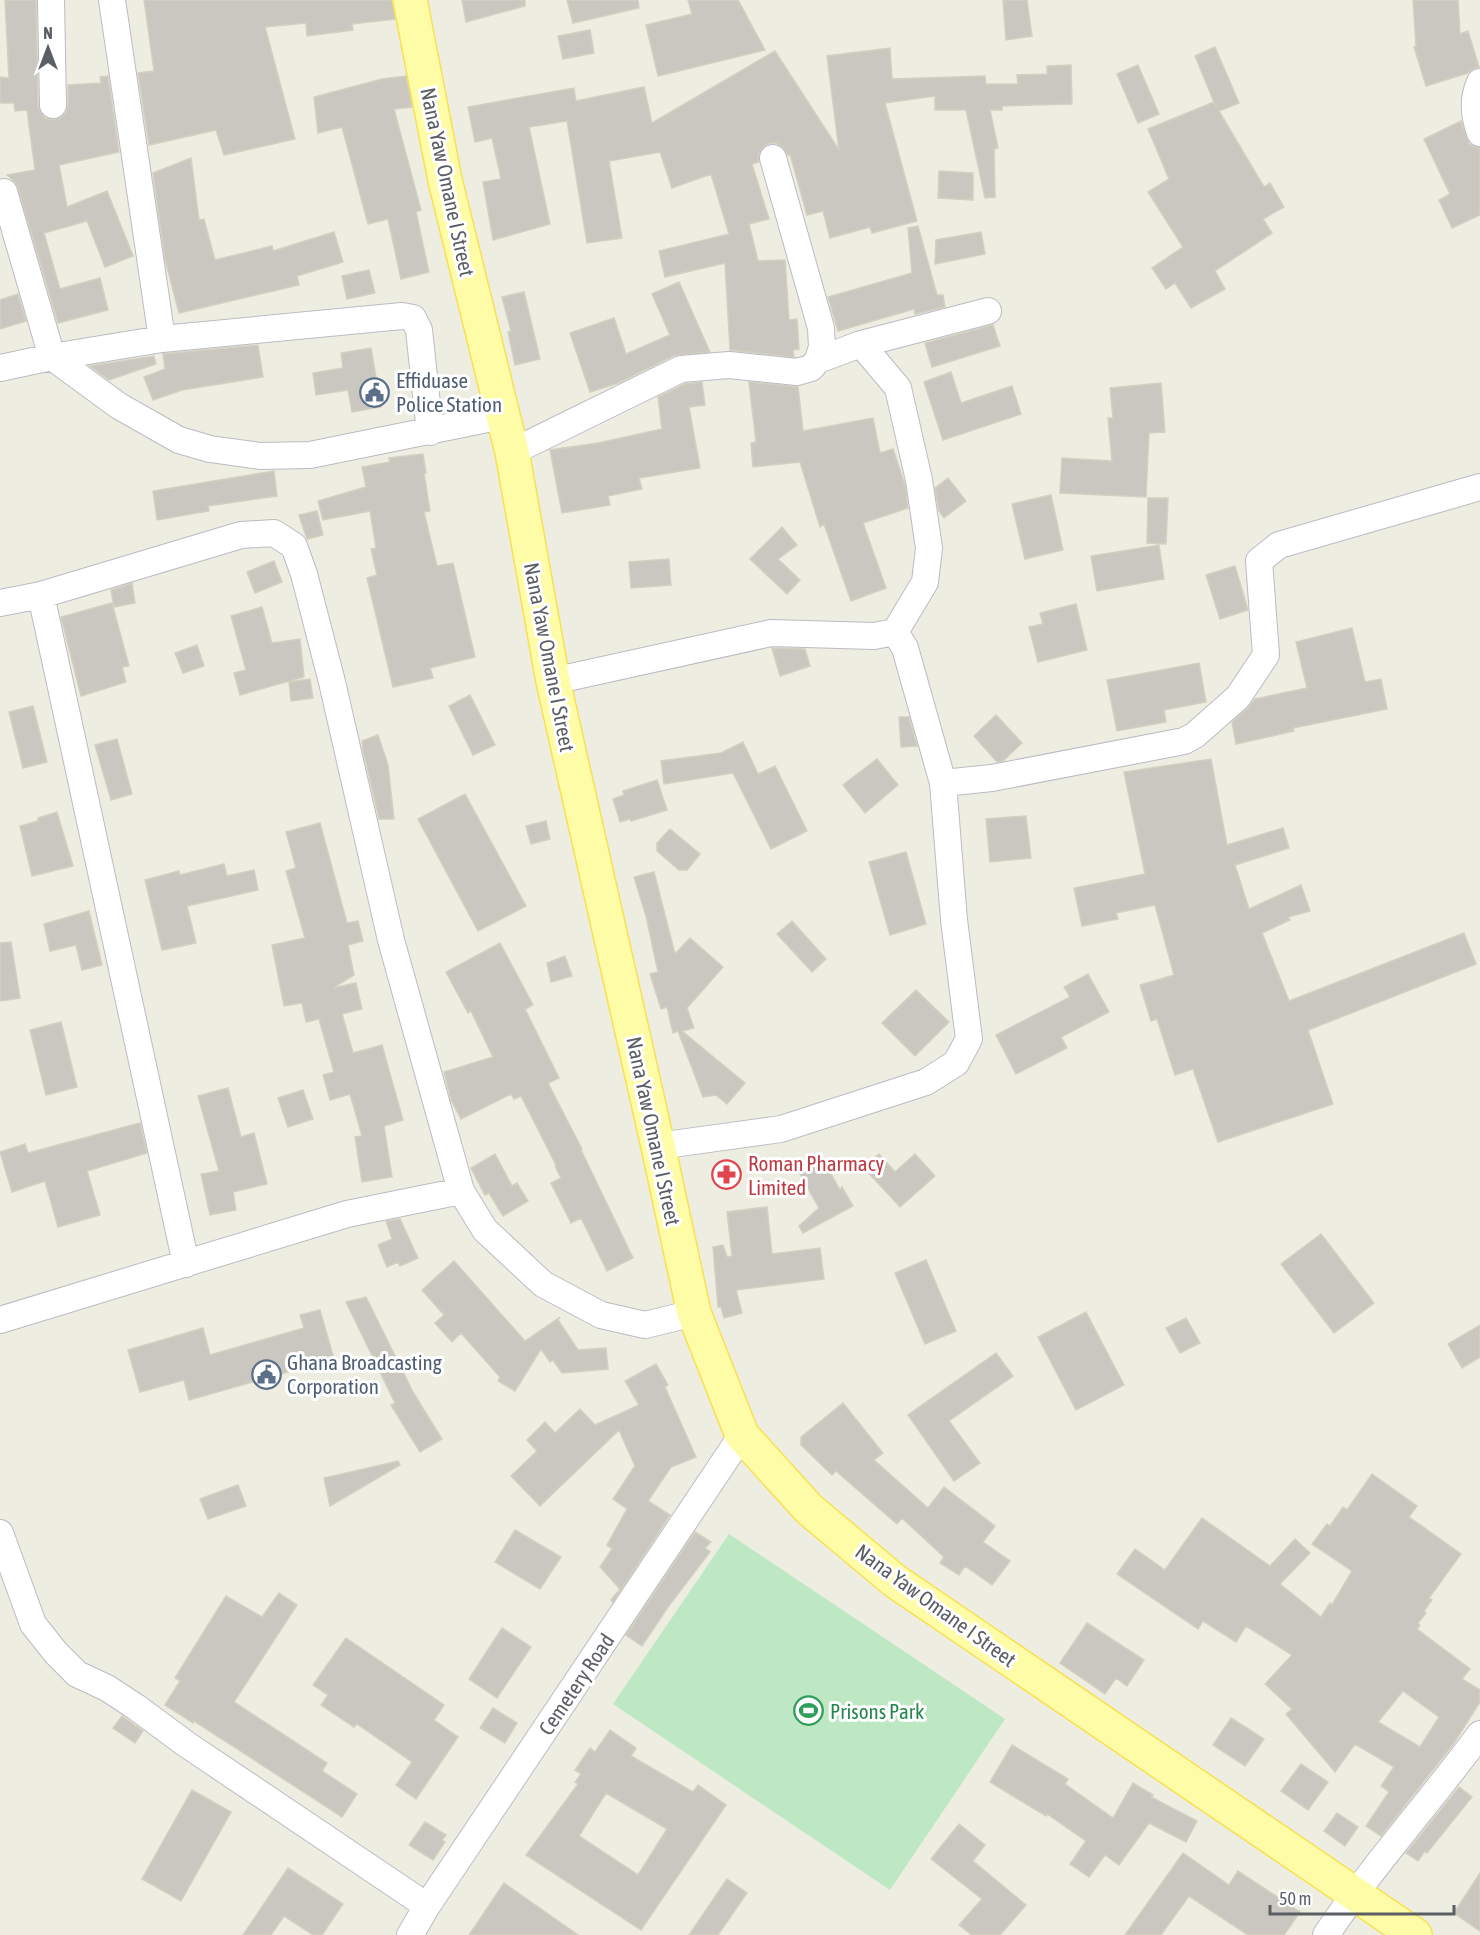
<svg xmlns="http://www.w3.org/2000/svg" width="1480" height="1935" viewBox="0 0 1480 1935" font-family="'Asap Condensed',sans-serif">
<rect width="100%" height="100%" fill="#eeede2"/>
<!-- green -->
<path fill="#bde8c3" d="M729,1534L1005,1719L890,1890L613,1704Z"/>
<!-- building -->
<path fill="#c9c7bf" stroke="#d3d0c0" stroke-width="1.5" fill-rule="evenodd" d="M5,0H36L38,105L40,112L45,118L54,120L60,118L66,113L68,105V85L101,83L100,77L108,76L119,152L59,165L67,207L107,191L133,256L105,267L87,221L44,233L60,289L100,278L108,310L58,323L18,188L15,182L7,175L35,170L27,110L15,111L14,103H0V77L9,78Z
M144,0H392L395,19L352,24L353,30L307,36L306,23L265,27L295,139L224,155L216,130L149,145L138,73L154,71Z
M462,0H525V6L466,22Z
M567,0H638L639,8L573,23Z
M688,0H738L765,50L658,76L646,25L692,14Z
M1003,0H1027L1032,36L1006,40Z
M1413,0H1458L1460,34L1468,31L1479,67L1471,70L1468,73L1426,86L1414,47L1416,46Z
M590,30L594,53L563,59L558,36Z
M1215,47L1239,103L1219,111L1264,187L1270,183L1284,207L1263,219L1272,233L1215,271L1225,289L1191,308L1175,283L1166,289L1152,268L1183,247L1148,192L1169,179L1148,129L1214,102L1216,107L1195,56Z
M890,48L892,79L985,76L986,84H1018L1017,75L1047,74V66L1071,65L1072,104L1002,106V110H990L998,148L994,149L995,197L985,198L966,110H935V96L885,103L917,221L872,233L870,227L830,238L823,211L807,215L790,154L788,155L783,147L776,143H770L763,147L758,155L759,162L752,164L769,219L749,224L758,261L785,260L789,320L797,319L799,349L793,350L794,357L730,350L725,263L665,277L659,251L729,234L711,174L672,188L660,152L609,161L622,238L587,243L567,121L529,127L550,224L493,240L483,182L501,179L492,138L475,142L468,107L574,88L576,101L644,87L652,123L775,51L839,150L827,56Z
M1138,65L1159,114L1138,123L1117,74Z
M406,76L412,107L394,109L421,210L416,212L429,272L401,279L388,219L368,224L342,127L318,133L314,97L382,79Z
M1461,121L1469,144L1480,148V215L1452,228L1439,200L1450,194L1424,139Z
M191,158L199,220L204,219L215,260L272,246L273,251L334,232L343,262L297,276L299,285L179,313L165,259L153,173Z
M939,171L973,173V200L938,198Z
M918,226L937,295H943L945,307L915,314L914,309L838,331L828,297L912,273L908,228Z
M981,232L985,254L935,264L936,240Z
M369,270L375,293L347,299L342,276Z
M679,282L710,352L675,355L618,383L590,392L570,333L614,318L626,354L670,335L652,294Z
M524,292L540,359L515,365L508,332L511,331L502,297Z
M18,294L26,321L0,329V300Z
M993,325L1000,346L932,367L925,343Z
M258,345L263,377L182,390L153,400L144,377L165,369L163,354Z
M371,348L381,407L352,412L348,390L316,395L313,373L343,368L341,353Z
M154,356L156,364L109,380L90,366Z
M951,372L961,403L1012,386L1021,414L943,440L924,382Z
M702,382L705,405L689,407L700,468L639,478L642,489L608,496L610,505L562,513L550,450L598,443L662,429L658,397L685,384Z
M749,382L798,387L803,431L873,418L880,453L893,449L905,485L908,508L863,523L886,588L851,601L824,524L820,527L800,462L753,467L751,443L756,442Z
M1161,383L1165,432L1149,433L1146,497L1060,493L1062,458L1112,461L1108,418H1113L1110,388Z
M423,454L426,473H424L430,511L424,512L437,566L453,563L475,657L430,668L433,678L393,687L367,578L377,575L371,549L376,548L370,511L323,520L318,501L366,487L362,467L390,462L389,458Z
M274,471L277,496L208,506L209,511L157,520L153,491Z
M948,478L966,501L944,518L939,511L935,488Z
M1051,495L1063,550L1025,559L1012,504Z
M1148,498H1168L1166,544L1147,543Z
M317,511L323,535L307,539L299,515Z
M782,527L797,545L778,559L800,580L787,594L750,559Z
M1159,545L1164,579L1097,591L1091,556Z
M669,559L671,585L631,588L629,562Z
M274,561L282,582L255,593L247,572Z
M1235,566L1248,610L1220,619L1206,575Z
M132,583L135,603L114,607L111,590Z
M112,603L129,666L122,667L126,682L81,696L61,617Z
M1076,604L1087,650L1038,662L1029,627L1043,624L1040,613Z
M262,607L272,643L300,639L304,677L240,695L234,673L246,670L231,616Z
M1352,628L1365,682L1381,679L1387,709L1293,728L1294,731L1236,744L1232,722L1248,708L1255,699L1307,688L1296,642Z
M197,645L204,666L183,673L175,653Z
M772,648L805,649L810,666L780,676Z
M1199,663L1206,702L1164,710L1166,722L1117,731L1107,680Z
M310,679L313,698L291,701L289,682Z
M470,695L495,745L473,755L449,706Z
M33,706L47,762L23,768L9,712Z
M996,715L1022,743L1003,761L997,762L974,736Z
M899,717H909L917,746L901,747Z
M378,735L388,765L394,819H379L363,750L362,741Z
M117,739L132,794L111,800L95,745Z
M743,742L758,774L775,766L807,831L771,849L733,773L664,784L661,761L721,753Z
M877,759L898,785L865,813L843,785Z
M1211,759L1227,845L1283,828L1289,848L1235,865L1249,909L1301,885L1310,911L1288,917L1290,920L1262,933L1289,1001L1464,933L1476,964L1308,1030L1333,1104L1218,1142L1193,1069L1175,1075L1157,1019L1151,1021L1140,985L1174,975L1155,905L1116,913L1118,919L1082,926L1074,888L1145,874L1124,772Z
M657,780L667,810L631,821L630,819L620,822L613,799L624,795L623,791Z
M465,794L526,906L478,931L418,819Z
M57,812L73,866L32,876L20,826L38,821V818Z
M1026,816L1031,858L990,862L986,819Z
M546,821L550,839L531,844L526,826Z
M320,823L347,923L358,921L363,941L348,945L354,975L333,988L356,983L362,1009L342,1014L353,1053L382,1045L403,1120L384,1126L392,1177L362,1182L355,1137L362,1136L350,1094L330,1100L323,1075L334,1072L319,1019L306,1022L302,1003L284,1006L272,945L305,938L286,871L296,868L286,832Z
M670,829L700,854L687,870H679L657,851V843Z
M906,852L926,924L890,935L869,862Z
M224,864L227,876L254,870L258,890L187,906L196,943L162,950L145,880L179,871L180,875Z
M654,872L675,954L690,938L723,967L687,1008L694,1028L682,1031L745,1083L727,1104L716,1095L703,1097L678,1031L673,1033L667,1007L661,1009L650,974L658,972L646,916L634,877Z
M89,911L102,965L82,970L76,945L50,951L44,924Z
M792,921L826,959L812,972L777,934Z
M11,942L20,998L0,1001V943Z
M500,943L533,1005L525,1009L559,1078L548,1083L582,1149L581,1150L633,1258L607,1271L581,1218L571,1223L551,1183L561,1178L555,1166L556,1165L521,1096L514,1099L511,1094L461,1119L451,1100L444,1072L493,1057L471,1011L468,1013L446,972Z
M565,956L572,976L551,982L547,963Z
M1088,974L1109,1012L1061,1037L1067,1048L1016,1074L996,1035L1070,997L1064,987Z
M916,990L949,1022L915,1056L882,1023Z
M61,1022L77,1087L46,1095L30,1030Z
M228,1088L241,1137L254,1133L267,1184L233,1192L236,1210L210,1215L201,1174L219,1171L198,1096Z
M303,1090L313,1119L288,1127L278,1098Z
M140,1123L147,1153L87,1171L100,1215L58,1227L45,1181L12,1192L0,1152L25,1144L28,1153Z
M495,1154L512,1186L517,1183L528,1201L503,1216L489,1193L485,1195L471,1168Z
M820,1154L840,1190L842,1187L853,1206L803,1233L799,1226L819,1208L796,1167Z
M879,1154L895,1172L915,1154L935,1176L900,1207L864,1168Z
M767,1207L772,1254L820,1248L824,1279L736,1290L742,1313L724,1318L721,1307H718L713,1247L723,1245L727,1257L732,1256L727,1212Z
M400,1219L418,1258L400,1266L398,1262L387,1267L378,1245L392,1239L386,1221Z
M1321,1234L1374,1303L1334,1333L1281,1264Z
M926,1260L956,1331L925,1344L895,1273Z
M454,1261L525,1341L560,1317L558,1320L578,1350L606,1348L608,1369L562,1373L553,1360L550,1362L541,1349L515,1391L498,1381L500,1377L461,1333L452,1342L435,1323L444,1315L422,1290Z
M366,1297L413,1392L442,1439L420,1452L391,1405L395,1403L346,1302Z
M320,1310L334,1359L189,1400L184,1380L140,1392L128,1350L203,1328L210,1355L304,1328L300,1315Z
M1086,1312L1124,1385L1076,1410L1038,1337Z
M1186,1318L1200,1343L1180,1353L1166,1328Z
M1480,1325V1357L1462,1368L1448,1344Z
M996,1353L1013,1376L949,1421L980,1463L954,1481L908,1415Z
M656,1364L668,1385L665,1387L696,1457L671,1467L648,1501L670,1515L613,1602L611,1600L620,1589L600,1567L612,1549L607,1545L627,1509L613,1499L635,1466L619,1430L540,1506L511,1476L537,1451L527,1440L545,1422L555,1433L580,1409L595,1425L639,1405L625,1381Z
M843,1403L883,1453L874,1460L928,1508L944,1487L995,1526L983,1542L1010,1561L992,1585L965,1566L959,1575L940,1563L944,1557L902,1518L897,1524L836,1471L832,1475L801,1445V1437Z
M398,1461L400,1465L330,1506L324,1478Z
M1372,1474L1417,1506L1409,1517L1461,1554L1429,1598L1432,1600L1424,1611L1426,1613L1418,1623L1420,1625L1417,1629L1470,1669L1462,1679L1480,1690V1702L1454,1743L1381,1836L1366,1826L1389,1792L1381,1786L1394,1767L1355,1744L1335,1772L1286,1714L1292,1709L1265,1684L1292,1655L1246,1626L1236,1642L1203,1621L1198,1629L1117,1574L1135,1549L1165,1570L1202,1518L1270,1566L1295,1539L1310,1553L1280,1584L1321,1617L1330,1603L1332,1605L1352,1571L1312,1544L1327,1524L1330,1526L1343,1507L1347,1510ZM1403,1691L1439,1717L1420,1747L1378,1722Z
M238,1485L246,1506L208,1519L200,1499Z
M515,1530L561,1557L540,1589L495,1562Z
M695,1532L711,1542L705,1548L710,1552L668,1607L642,1646L626,1635Z
M279,1593L297,1605L234,1702L327,1763L322,1771L357,1794L342,1817L194,1721L193,1723L165,1705L180,1681L175,1678L226,1596L262,1617Z
M1087,1623L1144,1660L1127,1686L1116,1678L1105,1694L1060,1663Z
M502,1628L531,1647L497,1698L469,1679Z
M346,1638L444,1705L434,1720L458,1737L416,1799L396,1785L412,1762L357,1724L354,1727L321,1705L328,1695L313,1685Z
M493,1708L517,1723L505,1743L480,1728Z
M122,1716L143,1731L135,1743L113,1728Z
M1231,1718L1264,1739L1245,1766L1213,1745Z
M610,1730L636,1748L631,1756L693,1792L698,1785L726,1805L641,1930L526,1855L578,1784L575,1782L581,1774L575,1770L590,1748L595,1752ZM606,1793L667,1829L638,1875L579,1836Z
M1012,1745L1068,1779L1065,1784L1113,1818L1133,1783L1153,1795L1151,1797L1197,1821L1186,1842L1149,1823L1119,1865L1105,1855L1089,1877L1070,1864L1086,1841L1047,1814L1046,1816L990,1782Z
M1301,1764L1328,1782L1308,1810L1281,1791Z
M1459,1787L1472,1797L1427,1853L1425,1851L1418,1861L1406,1853Z
M192,1790L231,1812L181,1901L142,1879Z
M1337,1813L1358,1827L1345,1846L1324,1831Z
M425,1822L446,1835L442,1840L445,1842L433,1860L409,1845Z
M959,1824L985,1845L973,1861L1026,1905L1000,1935H972L959,1925L982,1899L931,1859Z
M1183,1853L1229,1885L1238,1871L1300,1912L1284,1935H1248L1189,1896L1161,1935H1125Z
M288,1868L343,1904L322,1935H313L284,1916L271,1935H243Z
M1480,1873V1931L1454,1913Z
M727,1879L747,1893L718,1935H689Z
M504,1883L578,1935H469Z"/>
<g fill="none" stroke-linecap="round" stroke-linejoin="round">
<defs>
<path id="street" d="M51,0L53,105
M112,0L162,339
M1480,82C1472,100 1474,115 1480,133
M4,192L52,357L119,406L179,440L210,449L260,456L310,455L502,416
M861,344L898,388L919,480L929,548L925,582L895,632
M818,360L861,344L988,311
M0,368L52,357L162,339L402,316L413,318L419,330L430,432
M512,452L681,369L729,365L797,372L811,368L818,360L822,347L821,328L773,158
M0,603L41,595
M553,681L771,633L874,636L895,632L905,648L943,783L954,920L969,1039L956,1063L926,1082L781,1129L658,1146
M943,783L992,778L1184,741L1195,735L1238,697L1266,655L1259,561L1279,545L1480,487
M186,1264L41,595L241,535L274,533L294,546L304,574L332,682L391,940L461,1191
M0,1320L347,1214L461,1191L485,1230L543,1284L601,1315L645,1325L694,1313
M0,1533L33,1624L56,1653L77,1674L107,1688L136,1707L186,1744L427,1906
M410,1935L427,1906L742,1435
M1326,1935C1373,1865 1430,1802 1480,1734"/>
<path id="primary" d="M410,0L445,180L512,452L553,681L658,1146L694,1313L742,1435L809,1509L895,1581L1415,1935"/>
</defs>
<!-- street casing -->
<use href="#street" stroke="#babcc2" stroke-width="28"/>
<!-- primary casing -->
<use href="#primary" stroke="#f9e051" stroke-width="36"/>
<!-- street -->
<use href="#street" stroke="#fff" stroke-width="26"/>
<!-- primary -->
<use href="#primary" stroke="#fffca7" stroke-width="33"/>
</g>
<!-- icons -->
<defs>
<symbol id="civic-ring" viewBox="-11 -11 22 22"><circle r="9.5" fill="#fff" stroke="#5c6f8a" stroke-width="1.5"/><path d="M-.6-6.5H3V-4.5H.6V-3L4-1V1h2V6H-6V1h2V-1L-.6-3ZM-1.2 2.5V6h2.4V2.5Z" fill="#5c6f8a"/></symbol>
<symbol id="pharmacy-ring" viewBox="-11 -11 22 22"><circle r="9.5" fill="#fff" stroke="#e0444e" stroke-width="1.5"/><path d="M-2-6h4v4h4v4h-4v4h-4v-4h-4v-4h4Z" fill="#e0444e"/></symbol>
<symbol id="stadium-ring" viewBox="-11 -11 22 22"><circle r="9.5" fill="#fff" stroke="#2e9e5b" stroke-width="1.5"/><path d="M0-5a6.5 5 0 1 0 0 10a6.5 5 0 1 0 0-10ZM-3.5-1.8h7v3.6h-7Z" fill="#2e9e5b"/></symbol>
</defs>
<g fill-rule="evenodd">
<use href="#civic-ring" x="358" y="376" width="33" height="33"/>
<use href="#pharmacy-ring" x="710" y="1158" width="33" height="33"/>
<use href="#civic-ring" x="250" y="1358" width="33" height="33"/>
<use href="#stadium-ring" x="792" y="1694" width="33" height="33"/>
</g>
<g text-anchor="middle" dominant-baseline="central" stroke-width="6" stroke-linejoin="round" paint-order="stroke">
<!-- street labels -->
<g font-size="21" fill="#5b5e64" stroke="#fff">
<text transform="translate(448 182) rotate(78)">Nana Yaw Omane I Street</text>
<text transform="translate(550 657) rotate(79)">Nana Yaw Omane I Street</text>
<text transform="translate(654 1131) rotate(78)">Nana Yaw Omane I Street</text>
<text transform="translate(936 1605) rotate(36)">Nana Yaw Omane I Street</text>
<text transform="translate(576 1684) rotate(-56)">Cemetery Road</text>
</g>
<!-- service labels -->
<g font-size="21" fill="#4e5e75" stroke="#fff" text-anchor="start">
<text x="396" y="380">Effiduase<tspan x="396" dy="24">Police Station</tspan></text>
<text x="287" y="1362">Ghana Broadcasting<tspan x="287" dy="24">Corporation</tspan></text>
</g>
<!-- health labels -->
<g font-size="21" fill="#be3a42" stroke="#fff" text-anchor="start">
<text x="748" y="1163">Roman Pharmacy<tspan x="748" dy="24">Limited</tspan></text>
</g>
<!-- leisure labels -->
<g font-size="21" fill="#27864d" stroke="#fff" text-anchor="start">
<text x="830" y="1711">Prisons Park</text>
</g>
</g>
<!-- north arrow -->
<g transform="translate(48 48)" stroke="#ffffff" stroke-width="4.5" paint-order="stroke">
<path d="M0-4.5L10 22L0 15L-10 22Z" fill="#5b5e64"/>
<text y="-9" font-size="16" font-weight="bold" text-anchor="middle" fill="#5b5e64">N</text>
</g>
<!-- scale -->
<path d="M1270 1905v9h184v-9" fill="none" stroke="#5b5e64" stroke-width="3"/>
<text x="1279" y="1905" font-size="18" fill="#5b5e64" stroke="#ffffff" stroke-width="4.5" paint-order="stroke">50 m</text>
</svg>
